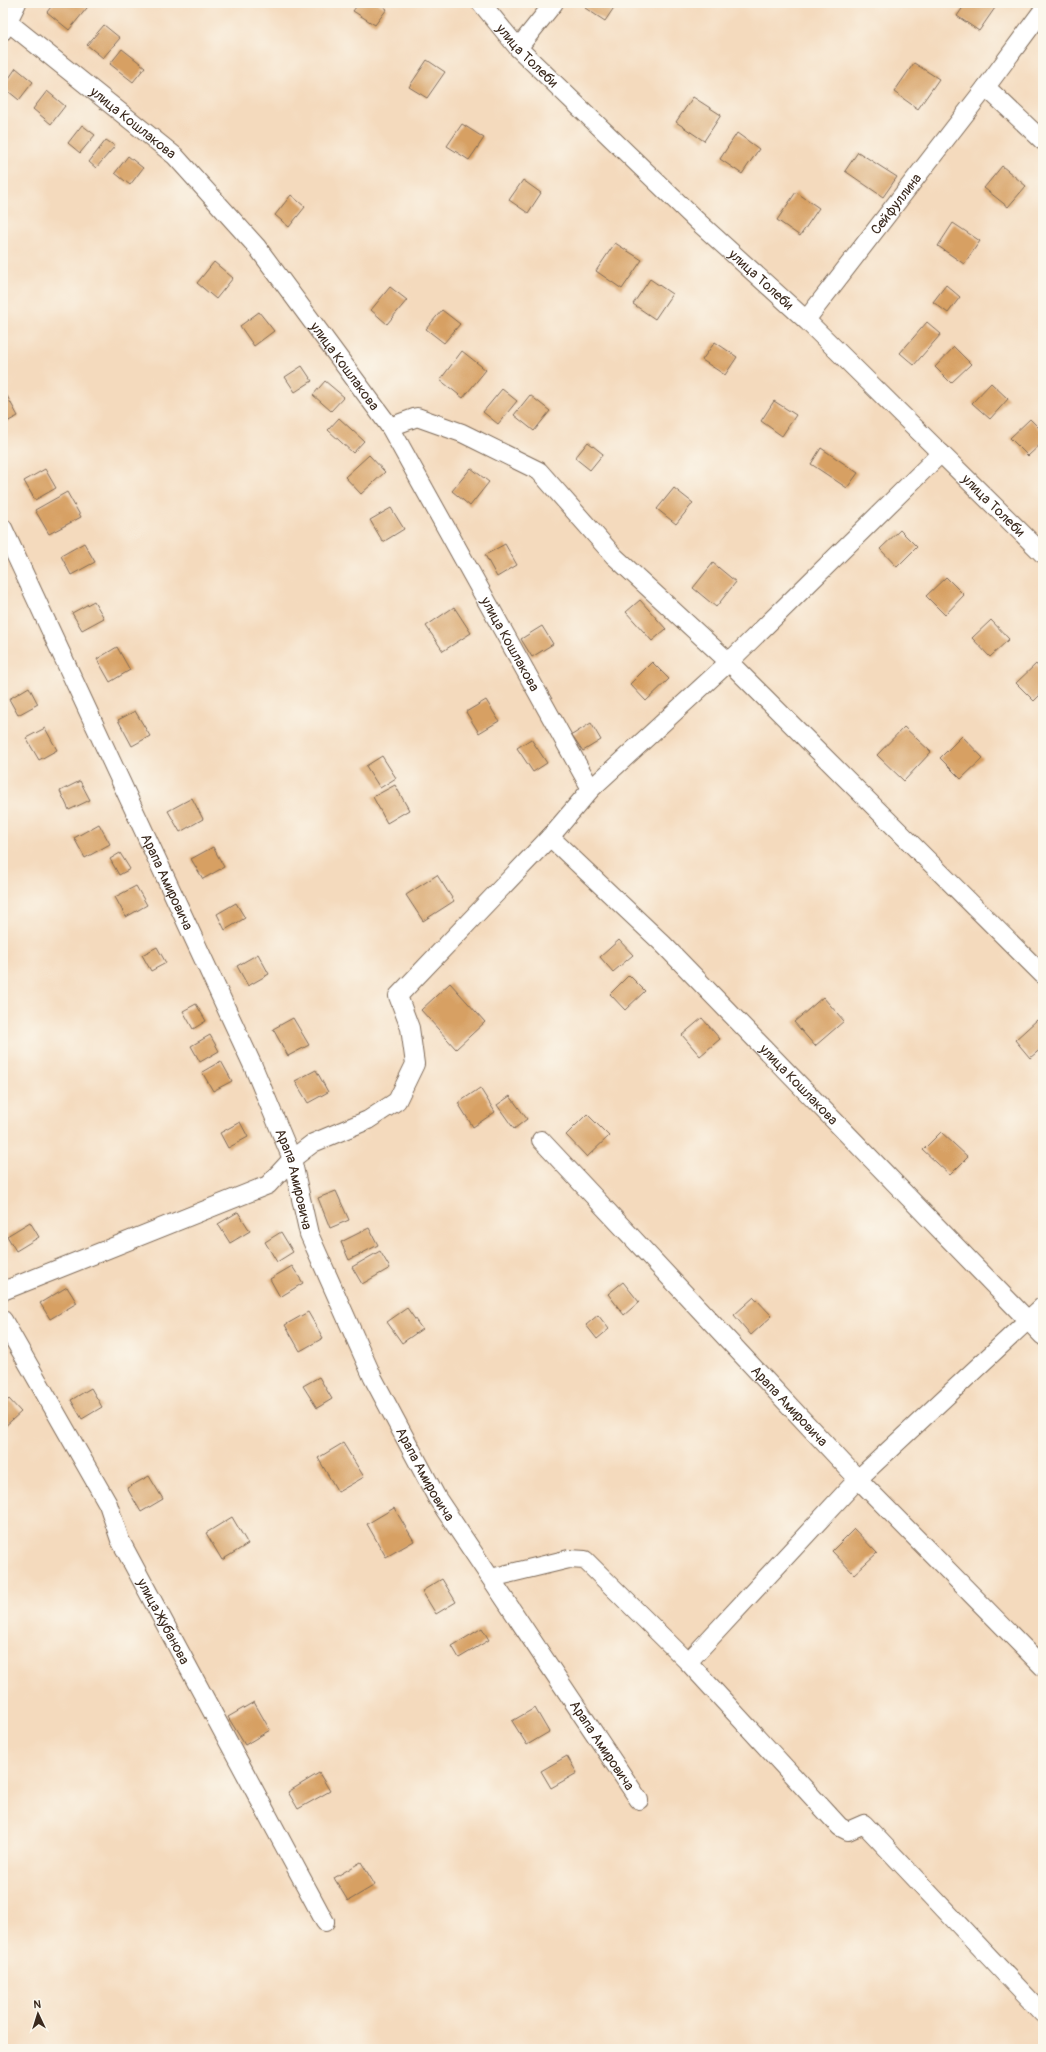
<svg xmlns="http://www.w3.org/2000/svg" width="1046" height="2052" viewBox="0 0 1046 2052" font-family="Pangolin,sans-serif">
<rect width="100%" height="100%" fill="#fbf7ec"/>
<filter id="ink" filterUnits="userSpaceOnUse"><feTurbulence type="fractalNoise" baseFrequency=".025" numOctaves="2"/><feDisplacementMap in="SourceGraphic" scale="8" xChannelSelector="R" yChannelSelector="G"/><feConvolveMatrix kernelMatrix="1 2 1 2 8 2 1 2 1" color-interpolation-filters="sRGB"/></filter>
<filter id="wash" filterUnits="userSpaceOnUse"><feTurbulence type="fractalNoise" baseFrequency=".012" numOctaves="4" result="noise"/><feDisplacementMap in="SourceGraphic" scale="16" xChannelSelector="R" yChannelSelector="G"/><feGaussianBlur stdDeviation="0.9" result="paint"/><feColorMatrix in="noise" values="0 0 0 0 0 0 0 0 0 0 0 0 0 0 0 0 0 1.4 0 .05"/><feComposite in="paint" operator="in"/></filter>
<g filter="url(#wash)">
<rect width="100%" height="100%" fill="#f4dabd"/>
<g id="blocks">
<!-- building -->
<path fill="#d7a063" d="M54,3H91L69,30L47,12Z
M359,3H378L387,9L375,25L353,11Z
M588,3H617L605,21L585,8Z
M966,3H995L997,5L979,31L957,16Z
M104,25L120,38L103,58L87,45Z
M122,49L145,67L133,82L110,64Z
M427,60L445,72L427,98L409,87Z
M914,63L939,79L918,109L894,92Z
M16,68L33,82L19,100L3,87Z
M47,91L65,106L51,124L33,109Z
M693,97L721,115L704,141L676,122Z
M462,124L484,138L469,160L447,146Z
M82,125L95,135L80,153L68,143Z
M737,133L759,149L742,174L720,159Z
M106,140L115,146L96,168L89,162Z
M858,152L897,177L883,197L845,171Z
M128,156L143,168L130,185L115,173Z
M1002,166L1026,186L1008,207L984,188Z
M523,180L541,193L528,213L509,200Z
M796,192L819,208L800,236L777,220Z
M291,195L305,207L289,227L275,215Z
M953,223L980,241L964,264L938,246Z
M615,243L642,260L622,289L596,271Z
M214,262L233,278L216,299L197,283Z
M650,279L672,294L655,319L633,304Z
M946,285L960,297L948,313L933,302Z
M390,287L407,300L387,324L371,310Z
M442,310L460,324L444,343L426,329Z
M259,312L274,331L254,346L240,326Z
M927,322L941,334L914,365L900,353Z
M715,342L737,357L725,375L702,360Z
M954,347L971,364L951,383L935,367Z
M462,351L486,370L463,398L440,380Z
M302,366L312,381L295,392L285,377Z
M325,381L344,397L331,411L313,395Z
M991,383L1008,399L990,419L972,403Z
M502,389L517,401L498,424L483,412Z
M530,395L550,411L534,431L514,415Z
M7,396L18,416L3,424V399Z
M774,401L796,415L782,436L761,421Z
M339,418L364,441L353,453L328,430Z
M1030,419L1043,432V442L1028,456L1010,438Z
M588,442L603,454L590,470L575,458Z
M821,448L858,473L847,488L811,464Z
M369,455L385,472L361,494L345,477Z
M471,468L489,482L470,506L452,491Z
M45,469L56,488L35,500L24,481Z
M674,488L693,503L676,524L657,509Z
M67,492L81,517L49,534L35,510Z
M391,508L404,529L383,542L370,520Z
M900,530L917,547L897,567L880,549Z
M84,543L95,562L71,575L61,556Z
M505,544L517,565L497,577L485,555Z
M713,563L736,582L716,607L693,588Z
M946,577L964,595L945,615L926,596Z
M640,600L666,629L652,641L626,612Z
M94,601L104,618L82,630L72,613Z
M454,607L471,633L443,651L426,626Z
M991,620L1009,639L990,657L972,638Z
M542,626L553,644L532,657L521,639Z
M117,647L130,670L110,682L97,659Z
M652,662L669,679L646,701L630,684Z
M1036,664L1043,672V692L1034,701L1016,683Z
M29,687L38,704L18,715L9,699Z
M486,700L499,721L479,733L466,712Z
M135,711L150,736L132,746L118,720Z
M591,723L601,740L583,751L572,735Z
M904,727L931,752L904,781L877,755Z
M45,728L57,750L39,760L26,738Z
M962,736L983,758L961,779L940,758Z
M531,739L547,763L533,772L517,748Z
M382,756L396,778L380,788L366,766Z
M80,781L90,800L69,810L60,791Z
M395,785L409,810L387,823L373,797Z
M192,798L203,819L180,832L168,811Z
M99,824L110,844L85,858L74,838Z
M213,847L224,867L203,879L191,859Z
M120,853L130,869L119,875L110,859Z
M437,875L454,901L423,921L406,895Z
M136,886L147,905L126,917L115,897Z
M236,903L245,918L225,930L217,914Z
M619,940L633,955L613,972L600,957Z
M157,947L166,963L151,971L142,955Z
M258,954L269,974L248,986L237,966Z
M629,975L645,991L625,1010L610,994Z
M450,983L485,1022L456,1049L421,1010Z
M823,997L844,1021L815,1046L794,1022Z
M196,1004L206,1021L193,1029L183,1011Z
M293,1018L309,1045L288,1056L273,1029Z
M702,1018L720,1039L700,1056L682,1035Z
M1037,1020L1043,1027V1047L1030,1058L1015,1040Z
M210,1035L219,1051L200,1062L191,1046Z
M221,1061L232,1081L213,1091L202,1072Z
M316,1070L328,1092L308,1103L295,1081Z
M480,1088L495,1112L473,1127L458,1103Z
M510,1096L527,1119L514,1129L497,1105Z
M587,1114L609,1136L587,1157L566,1135Z
M240,1122L248,1137L228,1148L220,1133Z
M941,1132L968,1157L950,1175L923,1150Z
M336,1191L349,1220L330,1228L318,1198Z
M238,1212L250,1231L230,1243L218,1224Z
M30,1222L39,1237L16,1251L7,1236Z
M369,1228L378,1245L349,1260L341,1242Z
M281,1232L293,1252L277,1262L265,1242Z
M380,1251L390,1268L362,1284L352,1267Z
M292,1266L303,1283L280,1297L270,1279Z
M623,1282L639,1302L624,1315L608,1294Z
M67,1287L77,1303L50,1319L40,1303Z
M754,1297L772,1316L751,1335L734,1315Z
M407,1308L422,1329L402,1343L387,1322Z
M308,1312L323,1338L300,1351L285,1325Z
M598,1315L609,1329L597,1339L586,1325Z
M319,1377L332,1399L317,1408L303,1386Z
M91,1388L102,1407L82,1419L71,1400Z
M9,1399L21,1412L3,1428V1405Z
M343,1443L364,1477L338,1492L318,1458Z
M149,1476L163,1499L141,1512L127,1488Z
M394,1508L414,1541L386,1557L367,1524Z
M232,1517L248,1544L222,1560L206,1533Z
M854,1529L877,1553L854,1574L832,1551Z
M442,1579L456,1602L436,1614L422,1591Z
M482,1628L489,1640L459,1658L452,1646Z
M254,1702L270,1730L245,1745L228,1717Z
M535,1708L549,1732L527,1745L512,1721Z
M567,1756L577,1773L551,1788L541,1771Z
M319,1773L330,1791L298,1809L288,1792Z
M361,1862L375,1885L348,1901L334,1878Z"/>
</g>
</g>
<g filter="url(#ink)">
<use href="#blocks" fill-opacity="0" stroke="#7c6856" stroke-width="1"/>
<g fill="none" stroke-linecap="round" stroke-linejoin="round">
<defs>
<g id="minor">
<path id="s1" d="M481,3L518,48L696,220L806,320L1043,554"/>
<path id="s2" d="M3,18L175,156L257,247L390,427L591,789"/>
<path d="M3,31L17,3"/>
<path d="M518,48L554,3"/>
<path d="M986,87L1043,141"/>
<path id="s3" d="M806,320L986,87L1043,10"/>
<path d="M390,427L417,417L462,433L539,471L614,556L729,662L1043,975"/>
<path id="s4" d="M3,528L253,1066L292,1159L309,1234L373,1378L437,1498L639,1800"/>
<path id="s5" d="M550,837L663,944L1043,1336"/>
<path id="s6" d="M541,1140L858,1479L1043,1667"/>
<path d="M3,1291L268,1185L292,1159L313,1143L368,1120L397,1101L415,1064L410,1028L398,996L550,837L591,789L729,662L941,453"/>
<path d="M1043,1306L858,1479L688,1662L840,1827L848,1831L864,1824L1043,2014"/>
<path id="s7" d="M3,1320L108,1504L120,1540L325,1922"/>
<path d="M491,1578L569,1559L585,1560L688,1662"/>
</g>
</defs>
<!-- minor casing -->
<use href="#minor" stroke="#7c6856" stroke-width="20"/>
<!-- minor -->
<use href="#minor" stroke="#fff" stroke-width="18"/>
</g>
</g>
<g text-anchor="middle" dominant-baseline="central" stroke-width="3" stroke-linejoin="round" paint-order="stroke">
<!-- street labels -->
<g font-size="14" fill="#3b2a1e" stroke="#fbf7ec">
<text stroke="none"><textPath href="#s1" startOffset="70">улица Толеби</textPath></text>
<text stroke="none"><textPath href="#s2" startOffset="167">улица Кошлакова</textPath></text>
<text stroke="none"><textPath href="#s3" startOffset="147">Сейфуллина</textPath></text>
<text stroke="none"><textPath href="#s1" startOffset="394">улица Толеби</textPath></text>
<text stroke="none"><textPath href="#s2" startOffset="491">улица Кошлакова</textPath></text>
<text stroke="none"><textPath href="#s1" startOffset="718">улица Толеби</textPath></text>
<text stroke="none"><textPath href="#s2" startOffset="815">улица Кошлакова</textPath></text>
<text stroke="none"><textPath href="#s4" startOffset="390">Арапа Амировича</textPath></text>
<text stroke="none"><textPath href="#s5" startOffset="351">улица Кошлакова</textPath></text>
<text stroke="none"><textPath href="#s4" startOffset="714">Арапа Амировича</textPath></text>
<text stroke="none"><textPath href="#s6" startOffset="364">Арапа Амировича</textPath></text>
<text stroke="none"><textPath href="#s4" startOffset="1038">Арапа Амировича</textPath></text>
<text stroke="none"><textPath href="#s7" startOffset="342">улица Жубанова</textPath></text>
<text stroke="none"><textPath href="#s4" startOffset="1362">Арапа Амировича</textPath></text>
</g>
</g>
<!-- margin -->
<rect width="1046" height="2052" fill="none" stroke="#fbf7ec" stroke-width="16"/>
<!-- north arrow -->
<g transform="translate(38 2014) rotate(356)" stroke="#fbf7ec" stroke-width="3" paint-order="stroke">
<path d="M0-3L7 15L0 10L-7 15Z" fill="#3b2a1e"/>
<text y="-6" font-size="11" font-weight="bold" text-anchor="middle" fill="#3b2a1e">N</text>
</g>
</svg>
